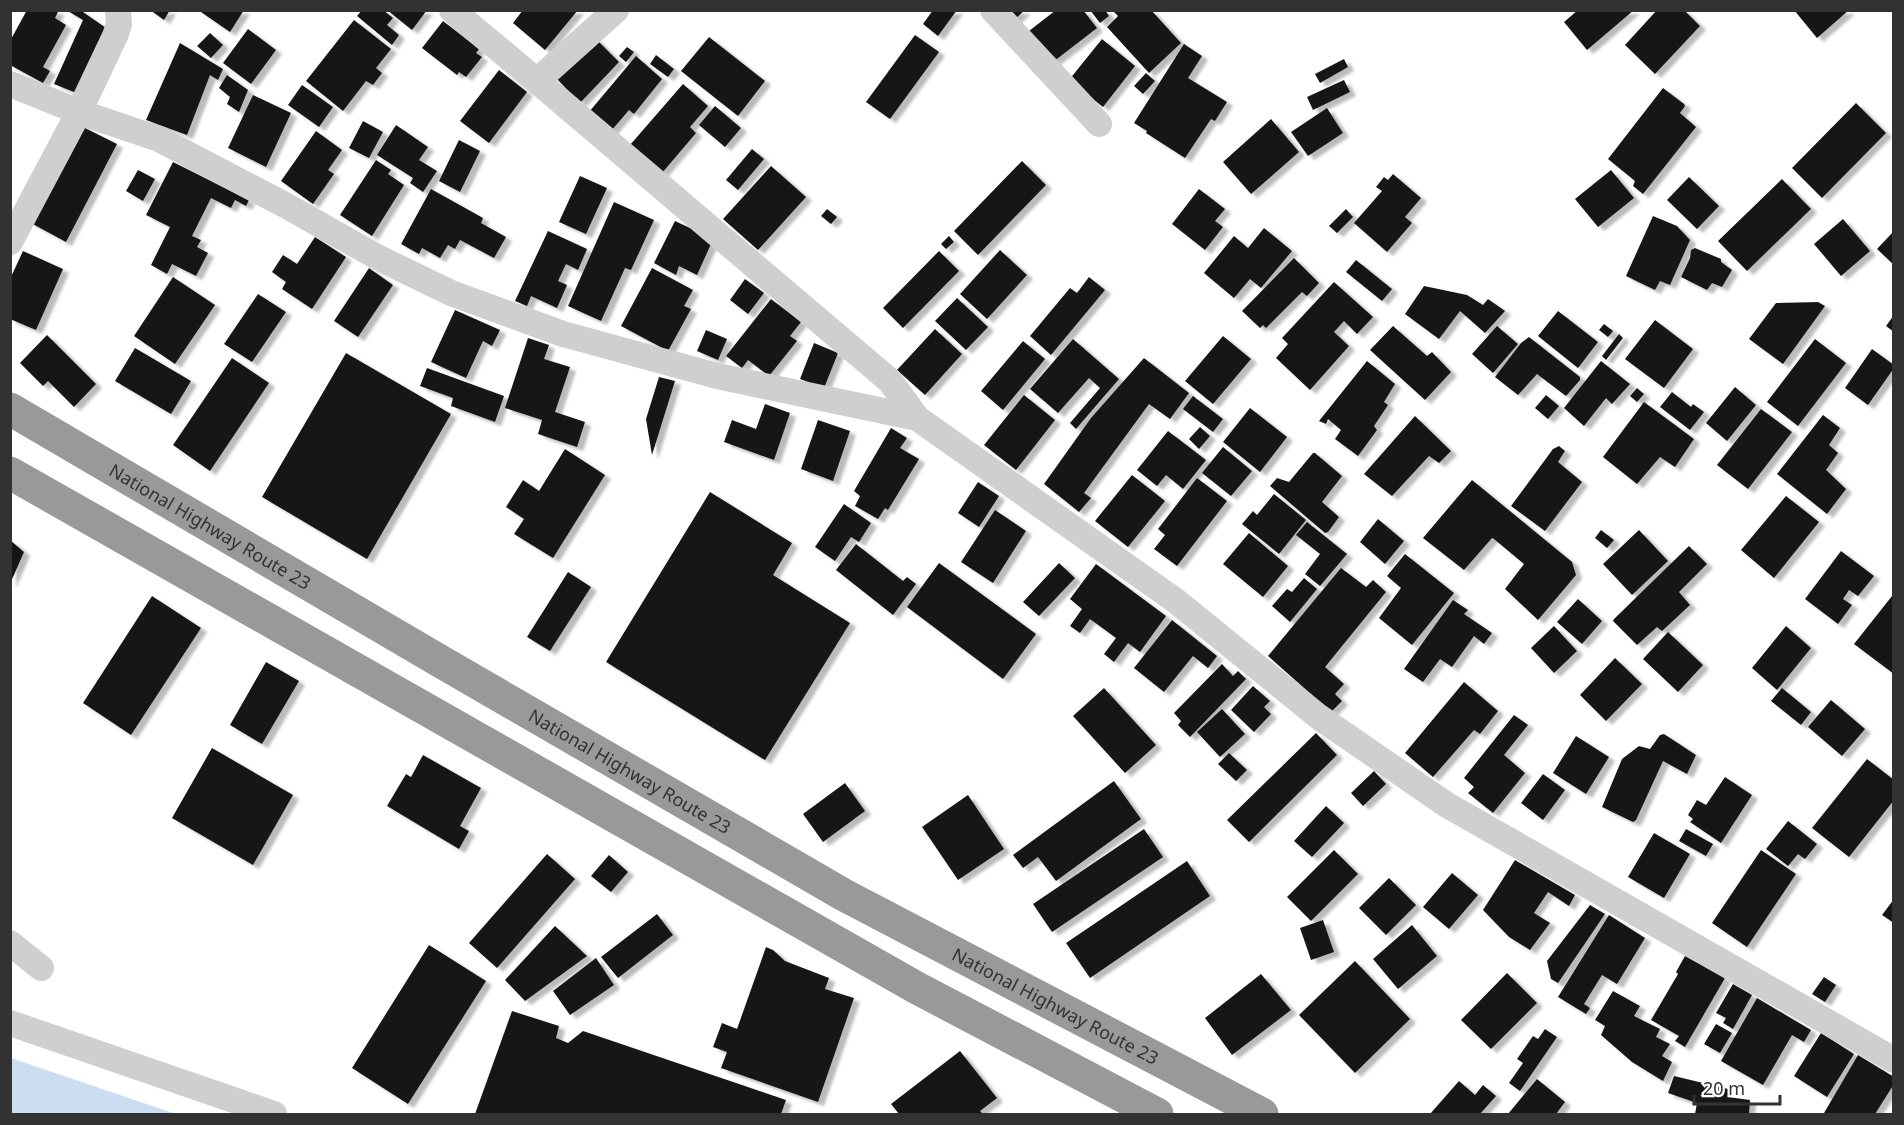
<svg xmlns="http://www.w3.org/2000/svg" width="1904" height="1125" viewBox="0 0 1904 1125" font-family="'Noto Sans',sans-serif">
<defs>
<filter id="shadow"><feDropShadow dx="6" dy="4" stdDeviation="1.5" flood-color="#0004"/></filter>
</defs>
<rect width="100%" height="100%" fill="#fff"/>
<!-- water -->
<path fill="#cbdef1" d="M11,1058L176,1114H11Z"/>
<!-- building -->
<path fill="#191919" filter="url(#shadow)" d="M27,10H56L58,12L55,18L66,25L43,67L50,71L43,83L10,65V41Z
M66,10H80L109,30L79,94L54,84L83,20Z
M150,10H170L164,20Z
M198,10H244L230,32Z
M362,10H383L393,18L387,25L399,35L392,45L357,16Z
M387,10H427L412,30Z
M523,10H578L545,50L513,23Z
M933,10H957L938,36L923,24Z
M1005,10H1025L1014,20Z
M1056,10H1083L1097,28L1053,62L1029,31Z
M1090,10H1105L1109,16L1100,23Z
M1115,10H1151L1181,43L1149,73L1107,27L1118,16L1114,12Z
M1578,10H1634L1587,50L1564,22Z
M1657,10H1684L1700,26L1655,74L1625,45Z
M1794,10H1849L1817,38Z
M354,20L391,49L376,68L382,73L373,85L366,81L343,111L306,81Z
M443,21L479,49L476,53L482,57L466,77L459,72L457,75L422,48Z
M248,29L276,50L251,84L223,63Z
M210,33L223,45L211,58L197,46Z
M915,35L939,52L890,119L866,102Z
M709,37L765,81L738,116L681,71Z
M595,38L619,62L580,103L556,78Z
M1102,39L1135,66L1103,107L1069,80Z
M180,43L223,69L218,80L210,75L187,135L146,120Z
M1184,44L1202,56L1188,78L1227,102L1215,121L1211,119L1185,158L1146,133L1147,131L1134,123Z
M627,47L634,52L626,62L619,56Z
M656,55L674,69L668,77L650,64Z
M636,56L662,79L634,114L629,110L611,131L589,112Z
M1344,59L1348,67L1320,83L1315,74Z
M499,70L527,92L489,143L460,121Z
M1146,73L1155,81L1143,94L1134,86Z
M227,75L248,90L239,112L227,104L230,97L219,88Z
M1344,80L1350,92L1313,110L1307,97Z
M683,84L708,106L690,127L696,133L662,173L630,145Z
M302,85L333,107L319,127L288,105Z
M1663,88L1684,104L1685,106L1680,113L1696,127L1643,194L1633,186L1635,181L1608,159Z
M253,95L291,113L266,167L228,148Z
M1856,103L1886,133L1822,198L1792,168Z
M715,106L741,128L725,147L699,125Z
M1327,108L1343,133L1308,156L1291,132Z
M1271,119L1299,152L1251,194L1223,162Z
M363,121L383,132L369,158L349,148Z
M79,125L117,144L66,242L29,222Z
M396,125L428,147L419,160L437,171L423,192L410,183L413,178L377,155Z
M316,131L342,150L328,170L334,174L313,204L281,181Z
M459,140L480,151L460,192L439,181Z
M752,149L764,159L738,190L726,180Z
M376,160L391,170L388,174L404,185L372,236L340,215Z
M1022,161L1046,185L978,255L954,231Z
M173,162L249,200L246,206L235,200L231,208L211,198L192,236L201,240L197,247L208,253L196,276L172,264L167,274L151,265L170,227L146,215Z
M771,166L806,197L758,250L723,219Z
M138,170L155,179L143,201L126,191Z
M1611,170L1634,198L1598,227L1575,199Z
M1393,174L1421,198L1405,217L1412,223L1387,252L1354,223L1382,191L1376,187L1384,177L1388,180Z
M580,176L607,188L586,234L559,222Z
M1689,177L1719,206L1697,229L1667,200Z
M1782,179L1811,209L1747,271L1718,241Z
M431,189L483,218L481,223L506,237L494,258L460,240L455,249L448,245L440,258L422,248L419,254L401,244Z
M1199,189L1225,209L1215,221L1223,227L1205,250L1172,224Z
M614,202L654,220L631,270L625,268L601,321L568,306Z
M827,209L837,217L831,224L821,216Z
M1346,209L1353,217L1337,233L1329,226Z
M1653,216L1677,226L1690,240L1670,285L1660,281L1655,290L1626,276Z
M1843,219L1870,251L1841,276L1814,244Z
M675,221L692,229L711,244L697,275L679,266L676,275L654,263Z
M1264,228L1292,251L1261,288L1250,279L1234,298L1204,273L1234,236L1248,248Z
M548,231L587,249L578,270L566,264L558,281L567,285L557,308L531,296L527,306L515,301Z
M1894,231V265L1877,249Z
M949,236L954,242L946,249L941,244Z
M315,237L346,257L312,309L282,289L286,282L272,272L283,255L297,264Z
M1695,248L1721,259V262L1732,270L1722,287L1712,283L1707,290L1681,277L1690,258L1691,250Z
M1000,250L1027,275L987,319L960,294Z
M23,251L63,269L36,330L10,319V279Z
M939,251L959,271L903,328L883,308Z
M1294,258L1319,283L1307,296L1302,292L1266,328L1263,325L1260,328L1242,311Z
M1356,260L1392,289L1382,301L1346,272Z
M369,268L393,285L358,337L334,321Z
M652,268L693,290L684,306L691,309L668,351L621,326Z
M173,277L215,305L175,364L134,336Z
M1089,277L1105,290L1051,355L1030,336L1070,288L1077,293Z
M745,279L764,293L748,314L730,300Z
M1334,282L1373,317L1357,334L1344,321L1334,332L1349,346L1310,390L1276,358L1288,344L1282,338Z
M1424,286L1467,295L1483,305L1488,299L1505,311L1485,333L1460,311L1439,339L1405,314Z
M258,294L286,312L252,362L224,344Z
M957,298L988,327L966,350L935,321Z
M771,299L801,322L790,336L797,341L769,376L748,360L742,368L726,356Z
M1818,302L1825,306L1783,364L1749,339L1776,303Z
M455,310L500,330L492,346L483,341L466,378L431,362Z
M1558,311L1598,342L1578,368L1538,336Z
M1894,315V332L1886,326Z
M1655,320L1693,349L1664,388L1625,359Z
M1604,324L1613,331L1608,337L1599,330Z
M1393,326L1427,356L1432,352L1451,372L1425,400L1370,350Z
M1497,326L1518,344L1493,373L1472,354Z
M935,329L962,354L925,395L897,370Z
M706,330L727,339L718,360L697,351Z
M1619,334L1623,338L1606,360L1602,356Z
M47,335L96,384L74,407L48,381L43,386L20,363Z
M1223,336L1251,359L1213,404L1185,381Z
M1529,337L1580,377V380L1566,396L1537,374L1518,395L1495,377L1521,343Z
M528,338L549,345L544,359L570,367L555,412L585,422L577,447L538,434L542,420L505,408Z
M1073,339L1119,379L1076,429L1070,423L1100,388L1089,378L1058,413L1030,389Z
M1815,339L1846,363L1798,426L1767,402Z
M1023,341L1045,359L1003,410L981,391Z
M814,343L838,353L824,388L800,379Z
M135,348L191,381L171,414L115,381Z
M1872,349L1894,365V368L1868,405L1845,388Z
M346,353L451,414L367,559L262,497Z
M232,358L269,383L210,471L173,445Z
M1144,358L1189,393L1170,419L1149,404L1084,493L1091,498L1079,512L1044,484L1091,418Z
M1367,361L1395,384L1384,402L1388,405L1374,426L1377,430L1358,456L1335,439L1341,430L1328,419L1326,424L1319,421Z
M1601,361L1630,384L1612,404L1606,398L1584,426L1564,408Z
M427,368L504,396L495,422L451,406L453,398L420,386Z
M659,377L675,381L652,455L646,419Z
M1735,387L1756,405L1727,441L1706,423Z
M1637,388L1644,394L1637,402L1630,396Z
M1672,392L1691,407L1693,404L1704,412L1690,430L1660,407Z
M1024,395L1055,420L1016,470L984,445Z
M1546,395L1559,406L1548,419L1535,408Z
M1193,396L1223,419L1213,432L1183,409Z
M1644,402L1694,439L1675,467L1660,457L1637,484L1603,457Z
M765,404L790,413L774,460L724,442L732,420L756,429Z
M1250,408L1287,437L1260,472L1223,442Z
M1761,409L1792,432L1748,489L1717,465Z
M1823,415L1840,428L1829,445L1838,453L1826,470L1846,489L1827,514L1777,474Z
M1415,416L1451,451L1439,463L1429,456L1392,496L1364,474Z
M818,420L850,431L833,481L801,469Z
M1200,427L1210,436L1199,449L1189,439Z
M891,428L907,438L900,448L919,459L888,510L885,508L878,519L855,506L860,496L854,491Z
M1168,431L1206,460L1183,489L1166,475L1157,486L1137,470Z
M1559,446L1565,451L1558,462L1582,482L1545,531L1511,506L1553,449Z
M1223,447L1252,471L1231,496L1202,473Z
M565,449L605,475L553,558L514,534L524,519L506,507L523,480L539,491Z
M1313,453H1315L1342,476L1322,502L1339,517L1328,532L1325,533L1270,486L1277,478L1289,482Z
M1132,475L1165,501L1128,547L1095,521Z
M1197,478L1227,501L1177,566L1154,549L1165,535L1158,529Z
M1472,480L1572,562L1576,575L1538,620L1505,589L1524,564L1494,539L1492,538L1464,570L1423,538Z
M978,482L999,496L979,527L958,513Z
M710,492L792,543L773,575L850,623L765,760L606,662Z
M1274,494L1306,520L1279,554L1242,524L1253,511L1257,515Z
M1786,496L1819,522L1774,578L1741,550Z
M844,504L871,523L859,542L851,537L835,561L815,547Z
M995,510L1026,531L993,583L961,562Z
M1378,519L1404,541L1385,564L1360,542Z
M1307,522L1347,554L1320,586L1305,574L1320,554L1296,535Z
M1601,530L1614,540L1607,548L1595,538Z
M1639,530L1668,561L1632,595L1603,564Z
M1249,533L1288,566L1263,597L1223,564Z
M10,540L24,552L10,584Z
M856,544L903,581L907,577L916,584L893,615L836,570Z
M1689,546L1707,564L1679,592L1690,605L1662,631L1657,627L1637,645L1613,621L1614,619Z
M1841,551L1874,576L1858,596L1849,590L1843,599L1852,605L1838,624L1805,599Z
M1405,554L1454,593L1412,645L1379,618L1401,588L1387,576Z
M939,563L1036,634L1003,679L907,607Z
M1059,563L1075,578L1039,616L1023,602Z
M1096,564L1166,616L1140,652L1128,643L1114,662L1104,654L1116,638L1090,619L1080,633L1070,626L1082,609L1070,599Z
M1341,568L1366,587L1373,580L1386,592L1325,667L1344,684L1335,694L1342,701L1331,712L1268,656Z
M568,572L591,587L550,651L527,637Z
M1304,578L1317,589L1290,622L1272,606L1287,589L1292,592Z
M152,596L201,628L131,735L83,703Z
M1892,596L1894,597V674L1854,644Z
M1578,599L1602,621L1582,644L1557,622Z
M1453,600L1468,610L1464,614L1492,633L1484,644L1474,636L1452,667L1440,659L1423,682L1404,669Z
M1172,620L1217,656L1208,668L1193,656L1164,692L1134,668Z
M1554,626L1577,651L1554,673L1531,648Z
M1786,626L1811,648L1777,690L1752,668Z
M1668,632L1703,665L1678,692L1643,659Z
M1615,658L1642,684L1606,721L1580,695Z
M266,662L299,681L262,744L230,725Z
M1222,664L1233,676L1238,671L1246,679L1190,737L1178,725L1181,721L1174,713Z
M1464,682L1498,711L1480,734L1474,730L1433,777L1405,753Z
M1253,686L1270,701L1264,707L1271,714L1254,732L1231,710Z
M1104,688L1156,745L1125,773L1073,716Z
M1782,688L1811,712L1801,725L1771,701Z
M1831,700L1865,729L1842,756L1808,727Z
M1222,709L1245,734L1220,757L1197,732Z
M1514,715L1528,725L1504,755L1525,773L1493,813L1468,793L1474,787L1464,778Z
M1316,733L1337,755L1249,842L1227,820Z
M1664,734L1696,755L1687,774L1663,761L1636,820L1633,822L1602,807L1622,759L1639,746L1650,749L1660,735Z
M1576,736L1609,757L1586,794L1553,773Z
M212,748L293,795L253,865L172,818Z
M1229,753L1247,770L1236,781L1218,764Z
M423,755L481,788L460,826L469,831L459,849L387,806L406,774L411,777Z
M1867,759L1894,780V800L1849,857L1812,828Z
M1374,771L1386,784L1363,806L1351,793Z
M1543,774L1565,790L1543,820L1521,803Z
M1725,777L1752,795L1721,843L1690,822L1693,819L1688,815L1697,800L1706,805Z
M1114,781L1141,819L1056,881L1038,857L1023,868L1013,855Z
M845,783L865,811L823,842L803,814Z
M968,795L1004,849L958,880L922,827Z
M1326,806L1344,823L1312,857L1294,841Z
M1788,821L1817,844L1805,859L1798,854L1788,866L1766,849Z
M1144,829L1163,857L1052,932L1033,904Z
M1686,829L1713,844L1706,856L1679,841Z
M1654,833L1690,854L1664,898L1628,877Z
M1334,850L1358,874L1311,921L1287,897Z
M1761,850L1796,874L1747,947L1712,923Z
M547,854L575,879L497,968L469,943Z
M609,855L628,872L611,892L591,876Z
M1515,860L1575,895L1569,906L1548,892L1534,913L1550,923L1530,950L1509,937L1483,910Z
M1187,861L1210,896L1090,978L1066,943Z
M1452,873L1478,895L1449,929L1423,907Z
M1389,878L1416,905L1386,935L1359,908Z
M1894,899V923L1882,915Z
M1590,905L1605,914L1558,983L1551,979L1547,961Z
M657,914L673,935L618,978L601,957Z
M1609,915L1645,938L1617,984L1602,975L1584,1004L1590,1008L1586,1014L1558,997Z
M1323,920L1334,952L1311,960L1300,928Z
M1412,925L1437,956L1398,989L1373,959Z
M555,926L587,956L525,1001L505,980Z
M429,945L486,981L408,1104L352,1068Z
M766,947L773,950L785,961L829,978L825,989L854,998L818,1102L721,1068L727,1052L713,1047L722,1023L737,1029Z
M1685,956L1725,978L1685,1047L1675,1041L1679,1036L1651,1020L1678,974L1676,972Z
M596,958L614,985L570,1015L553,991Z
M1355,961L1410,1019L1355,1073L1299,1015Z
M1507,973L1537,1003L1491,1049L1461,1020Z
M1261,974L1291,1010L1232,1055L1205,1018Z
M1824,977L1836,985L1825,1002L1812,994Z
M1733,984L1752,995L1733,1029L1723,1023L1726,1018L1716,1013Z
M1613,991L1640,1006L1634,1016L1660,1029L1656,1037L1670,1044L1662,1056L1672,1062L1663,1081L1632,1062L1601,1035L1605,1026L1595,1020Z
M1757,998L1811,1030L1804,1042L1792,1035L1763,1085L1721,1061Z
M512,1011L559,1026L556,1038L568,1043L583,1031L786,1100L781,1114H475Z
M1716,1024L1732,1033L1720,1053L1704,1044Z
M1545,1029L1557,1037L1520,1091L1509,1083L1523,1063L1517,1059L1533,1036L1538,1039Z
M1821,1033L1854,1054L1827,1097L1794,1076Z
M960,1051L997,1098L980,1111L983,1114H899L891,1104Z
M1858,1055L1894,1077V1084L1875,1114H1827L1824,1113Z
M1674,1076L1728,1089V1097L1750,1100L1749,1114H1695L1697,1103L1668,1093Z
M1537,1079L1565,1102L1556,1114H1508Z
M1459,1081L1475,1095L1483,1085L1496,1096L1480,1114H1430Z"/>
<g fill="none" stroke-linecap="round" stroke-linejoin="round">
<!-- street -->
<path stroke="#cfcfcf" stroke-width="26" d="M452,10L537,81L890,381L917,418L1176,601L1319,717L1447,805L1894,1060
M993,10L1099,124
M537,81L616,10
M10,84L79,112L159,139L285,205L379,258L451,293L563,334L717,376L917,418
M10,242L79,112L115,36L119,25L118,10
M10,943L41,968
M10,1023L274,1114"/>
<!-- highway -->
<g stroke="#999" stroke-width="33">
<path id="s1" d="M10,409L445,664L844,895L1262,1114"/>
<path d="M10,473L917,988L1157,1114"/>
</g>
</g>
<g text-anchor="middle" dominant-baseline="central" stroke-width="6" stroke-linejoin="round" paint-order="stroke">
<!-- street labels -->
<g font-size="18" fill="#323232" stroke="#fff">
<text stroke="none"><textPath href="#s1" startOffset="232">National Highway Route 23</textPath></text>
<text stroke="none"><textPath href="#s1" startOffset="718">National Highway Route 23</textPath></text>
<text stroke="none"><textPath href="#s1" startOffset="1204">National Highway Route 23</textPath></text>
</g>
</g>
<!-- border -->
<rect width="1904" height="1125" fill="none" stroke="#323232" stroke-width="24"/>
<!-- scale -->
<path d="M1694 1095v9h86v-9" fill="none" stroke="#323232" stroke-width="3"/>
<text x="1703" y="1095" font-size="18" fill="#323232" stroke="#ffffff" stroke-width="4.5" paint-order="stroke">20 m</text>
</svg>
